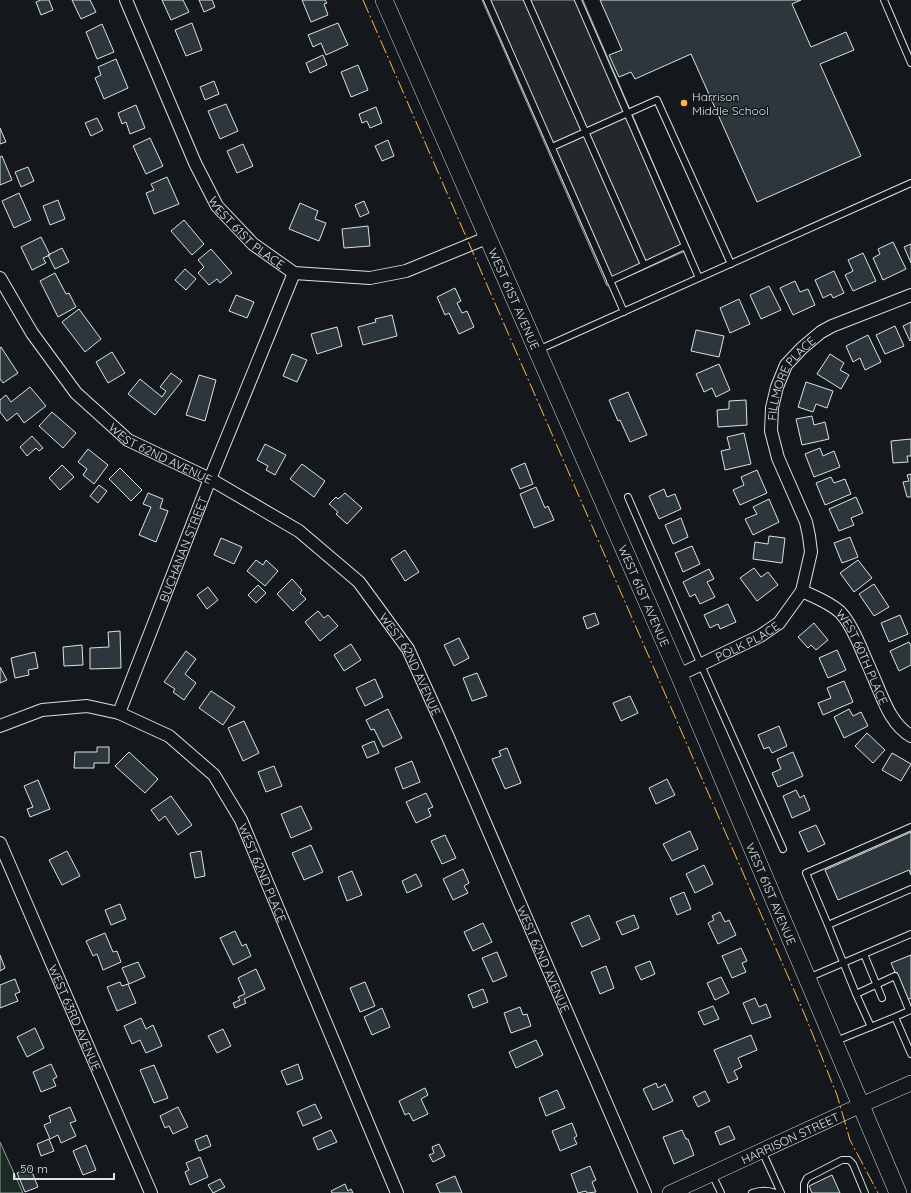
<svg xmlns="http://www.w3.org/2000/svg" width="911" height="1193" viewBox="0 0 911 1193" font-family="Quicksand,sans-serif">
<rect width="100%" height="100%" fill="#14181c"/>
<!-- green -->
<path fill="#1a2d24" stroke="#939e99" d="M0,1142L23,1193H0Z"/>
<!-- parking -->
<path fill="#24282b" stroke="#939e99" d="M482,0H583L690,249L607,286Z"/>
<!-- building -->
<path fill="#2c363c" stroke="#d8e6dc" d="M41,0H49L53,10L41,15L36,2Z
M72,0H90L96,12L81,19Z
M162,0H183L189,12L171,20Z
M199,0H212L215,7L204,12Z
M302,0H325L327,3L324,4L328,15L311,22Z
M600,0H801L792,4L811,47L846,32L854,50L820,64L861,156L757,202L691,54L635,79L631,72L619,77L609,55L622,50Z
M192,23L202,50L186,56L175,30Z
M338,23L348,45L326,55L321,43L313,47L308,35Z
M102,24L114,52L97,59L86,32Z
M323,55L327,65L310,73L306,63Z
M116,59L128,88L104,99L95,78L101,75L98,67Z
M358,65L368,90L351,97L341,72Z
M214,81L219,94L205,100L200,87Z
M226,104L238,131L220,139L208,111Z
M136,105L145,128L130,134L126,122L122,124L118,113Z
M376,107L382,123L370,128L367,121L362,123L359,114Z
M97,118L103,130L91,136L85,123Z
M0,128L6,142L0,144Z
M150,138L163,166L146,174L133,146Z
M388,140L394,156L382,161L375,146Z
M243,144L253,166L237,173L227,151Z
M2,156L12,180L0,185V157Z
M28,167L34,181L21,187L15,172Z
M167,177L179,204L154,214L146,193L154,190L151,184Z
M19,193L31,220L14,228L2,201Z
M58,200L65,219L50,225L43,206Z
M364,201L369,213L360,217L355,205Z
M300,203L318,211L315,219L326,223L319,241L289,229Z
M184,220L204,244L192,255L171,231Z
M368,226L370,246L344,248L342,229Z
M41,237L50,255L43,258L46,263L32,270L21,247Z
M893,242L906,269L883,280L873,258L880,254L878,249Z
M911,244V263L904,247Z
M62,248L69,262L55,269L48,255Z
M211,249L232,273L220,283L217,279L209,285L198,273L204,267L198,260Z
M863,253L876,281L853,291L845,275L853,271L848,260Z
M185,269L196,279L186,290L175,280Z
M834,271L844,293L833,298L831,294L823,298L815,280Z
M55,273L66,294L69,293L76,307L58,317L40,281Z
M795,281L800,292L808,289L815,305L793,315L780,288Z
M769,286L781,310L761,319L750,295Z
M455,288L461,301L457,303L462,313L467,311L474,327L459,334L449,313L445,315L437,297Z
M236,295L254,302L247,318L229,311Z
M739,299L750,324L730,333L720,308Z
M79,309L101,339L85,352L62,322Z
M392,315L397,336L363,345L358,327L376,322L375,319Z
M911,322V340L910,341L903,326Z
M895,326L904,346L885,354L876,335Z
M337,327L342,346L317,354L311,334Z
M696,330L724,336L719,357L691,351Z
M868,335L881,362L865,370L860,358L853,362L846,346Z
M1,347L18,373L3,383L0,379V348Z
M112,352L125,373L108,383L96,362Z
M292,354L307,360L297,382L283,376Z
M830,354L844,363L840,370L849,375L841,389L817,374Z
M719,364L730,390L716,397L712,388L704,392L696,374Z
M171,373L182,381L155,415L128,394L140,379L162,397L166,391L160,387Z
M199,375L216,380L205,421L186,415Z
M806,382L833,391L827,408L816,404L813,412L798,407Z
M30,387L46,406L24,423L17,413L7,421L0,412V400L6,395L11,402Z
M628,392L647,435L630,442L620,420L618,421L609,400Z
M746,400L747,425L718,427L717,410L729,409V401Z
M52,412L76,433L63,448L39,426Z
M812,416L814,425L825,422L829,439L802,445L796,419Z
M744,433L751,464L725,470L721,451L730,449L727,437Z
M32,436L43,448L39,451L36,448L27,456L20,447Z
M911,439V456H907L908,462L893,463L891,441Z
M265,444L286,455L275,475L266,470L268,466L257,460Z
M820,448L823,456L834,451L840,467L814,477L805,454Z
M88,449L108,465L94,484L83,475L87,469L78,462Z
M525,463L533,484L520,489L511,469Z
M302,464L325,481L314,497L290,479Z
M62,465L74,477L60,490L49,478Z
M120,468L142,490L131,501L109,479Z
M757,470L767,493L740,505L733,490L744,485L741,477Z
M911,474V497H907L903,482L909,481L907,475Z
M831,477L834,483L845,479L851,494L825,505L816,483Z
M99,485L107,491L98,503L90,496Z
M536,487L545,508L548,506L554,520L534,528L520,494Z
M664,489L667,497L675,494L681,509L659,519L649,496Z
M148,493L163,499L160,508L168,511L156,542L139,535L151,507L143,504Z
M345,493L362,508L347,524L336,514L338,512L329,504L336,497L338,499Z
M856,497L863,513L851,518L854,525L839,531L829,509Z
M769,499L779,522L753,535L745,519L757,514L753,507Z
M681,518L688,537L673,544L665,525Z
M769,536L785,538L782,563L753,559L755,542L768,544Z
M850,537L858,557L842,563L834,543Z
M221,538L242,547L234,564L214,555Z
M692,546L700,564L683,572L675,553Z
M405,550L419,572L405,581L391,559Z
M256,560L263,565L266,560L278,571L265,586L247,571Z
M858,560L872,578L854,592L840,573Z
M754,568L761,577L768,572L778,585L757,601L740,578Z
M709,569L714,579L707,582L715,597L700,604L695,594L690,597L683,582Z
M292,579L302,590L300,593L306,599L293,611L277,594Z
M874,584L889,607L874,616L859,594Z
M258,585L266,593L256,603L248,595Z
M208,587L218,600L207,609L197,595Z
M728,604L736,622L720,629L718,624L710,628L704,615Z
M318,611L324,618L328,615L338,626L320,641L305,622Z
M595,613L599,624L587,629L583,617Z
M900,615L908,634L889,642L881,623Z
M814,623L828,640L816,650L811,645L808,648L798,637Z
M120,631L121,668L90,669V648L109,647L108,632Z
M459,638L469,658L454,666L444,645Z
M909,642L911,646V665L899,671L890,651Z
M351,644L361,660L344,671L334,655Z
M82,645L83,665L64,666L63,647Z
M837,650L846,670L828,678L819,658Z
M186,651L196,659L185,674L196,683L184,700L173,692L175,689L164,682Z
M35,652L38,668L28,670L29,675L15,678L11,658Z
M0,667L7,680L0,683Z
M477,673L487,696L472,701L463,678Z
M375,679L383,697L365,706L356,688Z
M844,681L853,702L823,715L818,703L831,698L827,688Z
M211,691L235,707L223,725L199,708Z
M630,696L638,713L621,721L613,703Z
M388,709L402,738L383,747L374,729L371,730L366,720Z
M849,709L853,716L861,712L868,726L844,738L834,717Z
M244,721L259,753L243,761L228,728Z
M779,726L787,746L772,753L769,747L764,749L758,735Z
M867,733L885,750L873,763L855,746Z
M374,741L379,753L367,758L362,746Z
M97,747H109V763H94V768H74L75,752H97Z
M507,748L521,783L505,789L492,759L501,756L499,751Z
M129,752L158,779L145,793L115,766Z
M793,752L803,776L778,787L772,773L781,769L777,759Z
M892,753L911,764L901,781L882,770Z
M412,761L420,782L403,789L395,768Z
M274,766L282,786L266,792L258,772Z
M667,779L675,795L656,804L649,788Z
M38,780L50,809L30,817L27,809L33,807L24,786Z
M796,790L800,798L804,795L810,810L792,818L783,796Z
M426,793L433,807L428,809L431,816L416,823L406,802Z
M171,796L192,825L178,835L165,816L159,821L151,810Z
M301,806L312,829L291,838L281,814Z
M816,825L825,844L808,852L799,832Z
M690,831L698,849L672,861L663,844Z
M911,832V875L909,870L838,900L825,870Z
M445,835L456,858L442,864L431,841Z
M311,845L323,872L304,880L292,853Z
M67,851L80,876L62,885L49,860Z
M201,851L205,876L195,878L190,853Z
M704,865L713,884L695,893L686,874Z
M463,869L469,883L464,886L468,893L453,900L443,879Z
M352,871L362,895L347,901L338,877Z
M416,874L422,886L407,893L402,881Z
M684,892L691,909L677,915L670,898Z
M120,904L126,919L111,925L105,910Z
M720,912L725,922L729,920L736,935L718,944L708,923L714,920L712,916Z
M589,915L600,939L582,947L571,923Z
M634,915L639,928L622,935L616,922Z
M483,923L492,942L473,951L464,932Z
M235,931L242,946L246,944L251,956L233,965L220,938Z
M105,933L113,952L117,951L121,962L103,970L97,954L93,956L86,941Z
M741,948L747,961L742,963L746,972L732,978L722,956Z
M497,952L507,976L493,982L482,958Z
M0,955L5,968L0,971Z
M911,955V998L907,1000L891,963Z
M650,961L655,974L641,980L635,967Z
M138,962L145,977L129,984L122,968Z
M606,966L614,988L600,994L591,972Z
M256,969L265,989L244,999L246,1003L235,1008L233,1003L240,1000L238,997L245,994L238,978Z
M721,977L729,993L715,1000L707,983Z
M15,979L20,992L15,994L18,1001L0,1008V985Z
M120,982L122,986L128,984L136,1003L117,1011L107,987Z
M365,982L375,1006L360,1012L350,988Z
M483,989L488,1002L473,1008L468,995Z
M755,998L759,1007L766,1004L771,1017L752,1024L743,1003Z
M713,1006L719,1019L704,1025L698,1012Z
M520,1007L523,1015L527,1014L531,1026L511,1033L504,1013Z
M382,1008L390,1027L372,1035L364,1017Z
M141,1018L146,1029L153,1025L162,1046L146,1053L140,1040L132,1044L124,1026Z
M35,1028L44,1048L27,1057L17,1037Z
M223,1029L231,1046L217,1053L208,1036Z
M751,1035L757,1050L738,1058L742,1067L734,1071L738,1079L728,1083L714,1050Z
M536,1040L543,1055L516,1068L509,1052Z
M51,1064L57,1077L53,1079L56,1086L41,1092L33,1072Z
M298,1064L303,1079L287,1085L281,1071Z
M154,1065L168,1098L154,1103L140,1070Z
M656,1083L658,1088L665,1084L673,1101L653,1110L643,1089Z
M425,1088L428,1095L421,1099L428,1114L413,1121L409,1113L405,1115L399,1101Z
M557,1090L565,1108L546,1116L539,1098Z
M705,1091L710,1101L698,1107L693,1097Z
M315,1104L322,1118L303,1126L297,1112Z
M70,1107L76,1121L70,1123L76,1136L61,1143L58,1135L50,1139L44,1125L51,1122L49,1116Z
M178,1107L188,1127L173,1134L169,1126L165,1128L160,1116Z
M572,1123L577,1136L574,1138L577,1144L560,1151L552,1131Z
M729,1126L735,1139L720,1145L715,1132Z
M331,1130L337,1142L318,1150L313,1138Z
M682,1130L686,1139H688L694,1155L674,1164L663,1137Z
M207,1135L211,1146L199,1151L195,1140Z
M49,1139L54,1151L41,1156L37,1144Z
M439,1144L445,1156L433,1162L429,1155L434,1153L432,1147Z
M86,1145L96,1170L83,1175L73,1151Z
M200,1157L208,1177L190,1185L185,1172L189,1170L186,1163Z
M590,1166L596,1180L592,1182L596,1192L587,1193L586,1191L578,1193L571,1174Z
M30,1167L38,1187L25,1192L17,1173Z
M832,1175L840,1193H812L809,1186Z
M455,1176L462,1193H440L436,1184Z
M220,1179L225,1187L213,1193L208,1185Z
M345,1184L348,1191L351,1189L353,1193H332L331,1191Z"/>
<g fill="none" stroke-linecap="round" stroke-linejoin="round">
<defs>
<path id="service" d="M487,0L624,312
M527,0L644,265
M578,0L699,278
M884,0L911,63
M552,147L657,100L731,264
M610,281L685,246
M538,350L911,183
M628,497L701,665L783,849
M828,925L806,873L911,827
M864,954L882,998
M808,978L911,934
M856,994L895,976L909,1010
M895,1017L911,1010
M871,1027L856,994L828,925L911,889
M836,1041L895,1017L911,1054
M762,1151L781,1193
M712,1174L721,1193
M752,1193C760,1190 768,1190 776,1193
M804,1193V1184L807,1178L842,1160H849L853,1164L865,1193"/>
<g id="minor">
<path id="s1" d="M126,0L195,163L217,206L253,244L294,273L370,278L406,271L489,237"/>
<path id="s2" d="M0,278L32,333L76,393L128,440L210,479L299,531L359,582L408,649L448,737L645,1193"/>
<path id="s3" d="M802,591C815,597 829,602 840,612C849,621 855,635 860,646C865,658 871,671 876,683C884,702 892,725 911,736"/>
<path id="s4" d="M679,675L760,636L779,623L802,591L811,552L809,536L806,522L778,458L771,431L772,408L777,387L786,365L802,348L821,332L832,326L911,295"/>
<path id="s5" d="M119,713L210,479L294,273"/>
<path id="s6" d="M0,726L42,710L87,706L119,713L169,736L214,775L241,820L397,1193"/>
<path id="s7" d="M0,843L151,1193"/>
</g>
<g id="tertiary">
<path id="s8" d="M670,1193L861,1105L911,1083"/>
</g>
<g id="secondary">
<path id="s9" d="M384,0L679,675L898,1193"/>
</g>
</defs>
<!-- service casing -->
<use href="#service" stroke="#d8e6dc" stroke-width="8"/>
<!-- minor casing -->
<use href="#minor" stroke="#d8e6dc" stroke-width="14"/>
<!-- tertiary casing -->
<use href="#tertiary" stroke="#d8e6dc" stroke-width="16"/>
<!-- secondary casing -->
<use href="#secondary" stroke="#d8e6dc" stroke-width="18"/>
<!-- service -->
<use href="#service" stroke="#14181c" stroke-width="6"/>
<!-- minor -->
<use href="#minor" stroke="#14181c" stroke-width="12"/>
<!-- tertiary -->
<use href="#tertiary" stroke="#14181c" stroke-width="15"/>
<!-- secondary -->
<use href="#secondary" stroke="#14181c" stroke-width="17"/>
<!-- power -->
<path stroke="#ffb74d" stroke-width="1" stroke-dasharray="14 3 2 3" stroke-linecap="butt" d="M363,0L804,1013L837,1095L850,1140L878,1193"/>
</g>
<!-- markers -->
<circle fill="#ffb74d" stroke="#14181c" stroke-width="1.5" cx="684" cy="103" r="4"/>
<g text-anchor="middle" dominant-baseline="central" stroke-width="3" stroke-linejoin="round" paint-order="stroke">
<!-- poi labels -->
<g font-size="12" fill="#d8e6dc" stroke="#14181c" text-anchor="start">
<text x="692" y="96">Harrison<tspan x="692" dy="14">Middle School</tspan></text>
</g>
<!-- street labels -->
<g font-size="12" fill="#d8e6dc" stroke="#14181c">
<text stroke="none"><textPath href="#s1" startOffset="265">WEST 61ST PLACE</textPath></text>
<text stroke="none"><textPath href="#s9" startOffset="326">WEST 61ST AVENUE</textPath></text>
<text stroke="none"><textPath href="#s4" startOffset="379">FILLMORE PLACE</textPath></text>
<text stroke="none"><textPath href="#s2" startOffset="243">WEST 62ND AVENUE</textPath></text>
<text stroke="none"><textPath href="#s5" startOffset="176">BUCHANAN STREET</textPath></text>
<text stroke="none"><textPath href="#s9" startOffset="650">WEST 61ST AVENUE</textPath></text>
<text stroke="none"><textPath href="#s4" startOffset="76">POLK PLACE</textPath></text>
<text stroke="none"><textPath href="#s3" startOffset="94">WEST 60TH PLACE</textPath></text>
<text stroke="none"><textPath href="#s2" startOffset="578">WEST 62ND AVENUE</textPath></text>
<text stroke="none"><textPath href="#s6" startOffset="347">WEST 62ND PLACE</textPath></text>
<text stroke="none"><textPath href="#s9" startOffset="974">WEST 61ST AVENUE</textPath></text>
<text stroke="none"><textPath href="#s2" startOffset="902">WEST 62ND AVENUE</textPath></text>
<text stroke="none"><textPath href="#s7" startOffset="190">WEST 63RD AVENUE</textPath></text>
<text stroke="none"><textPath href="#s8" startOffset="132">HARRISON STREET</textPath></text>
</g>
</g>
<!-- scale -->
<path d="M14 1173v6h100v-6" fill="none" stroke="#d8e6dc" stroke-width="2"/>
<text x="20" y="1173" font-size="12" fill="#d8e6dc" stroke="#14181c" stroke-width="3" paint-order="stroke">50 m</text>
</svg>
